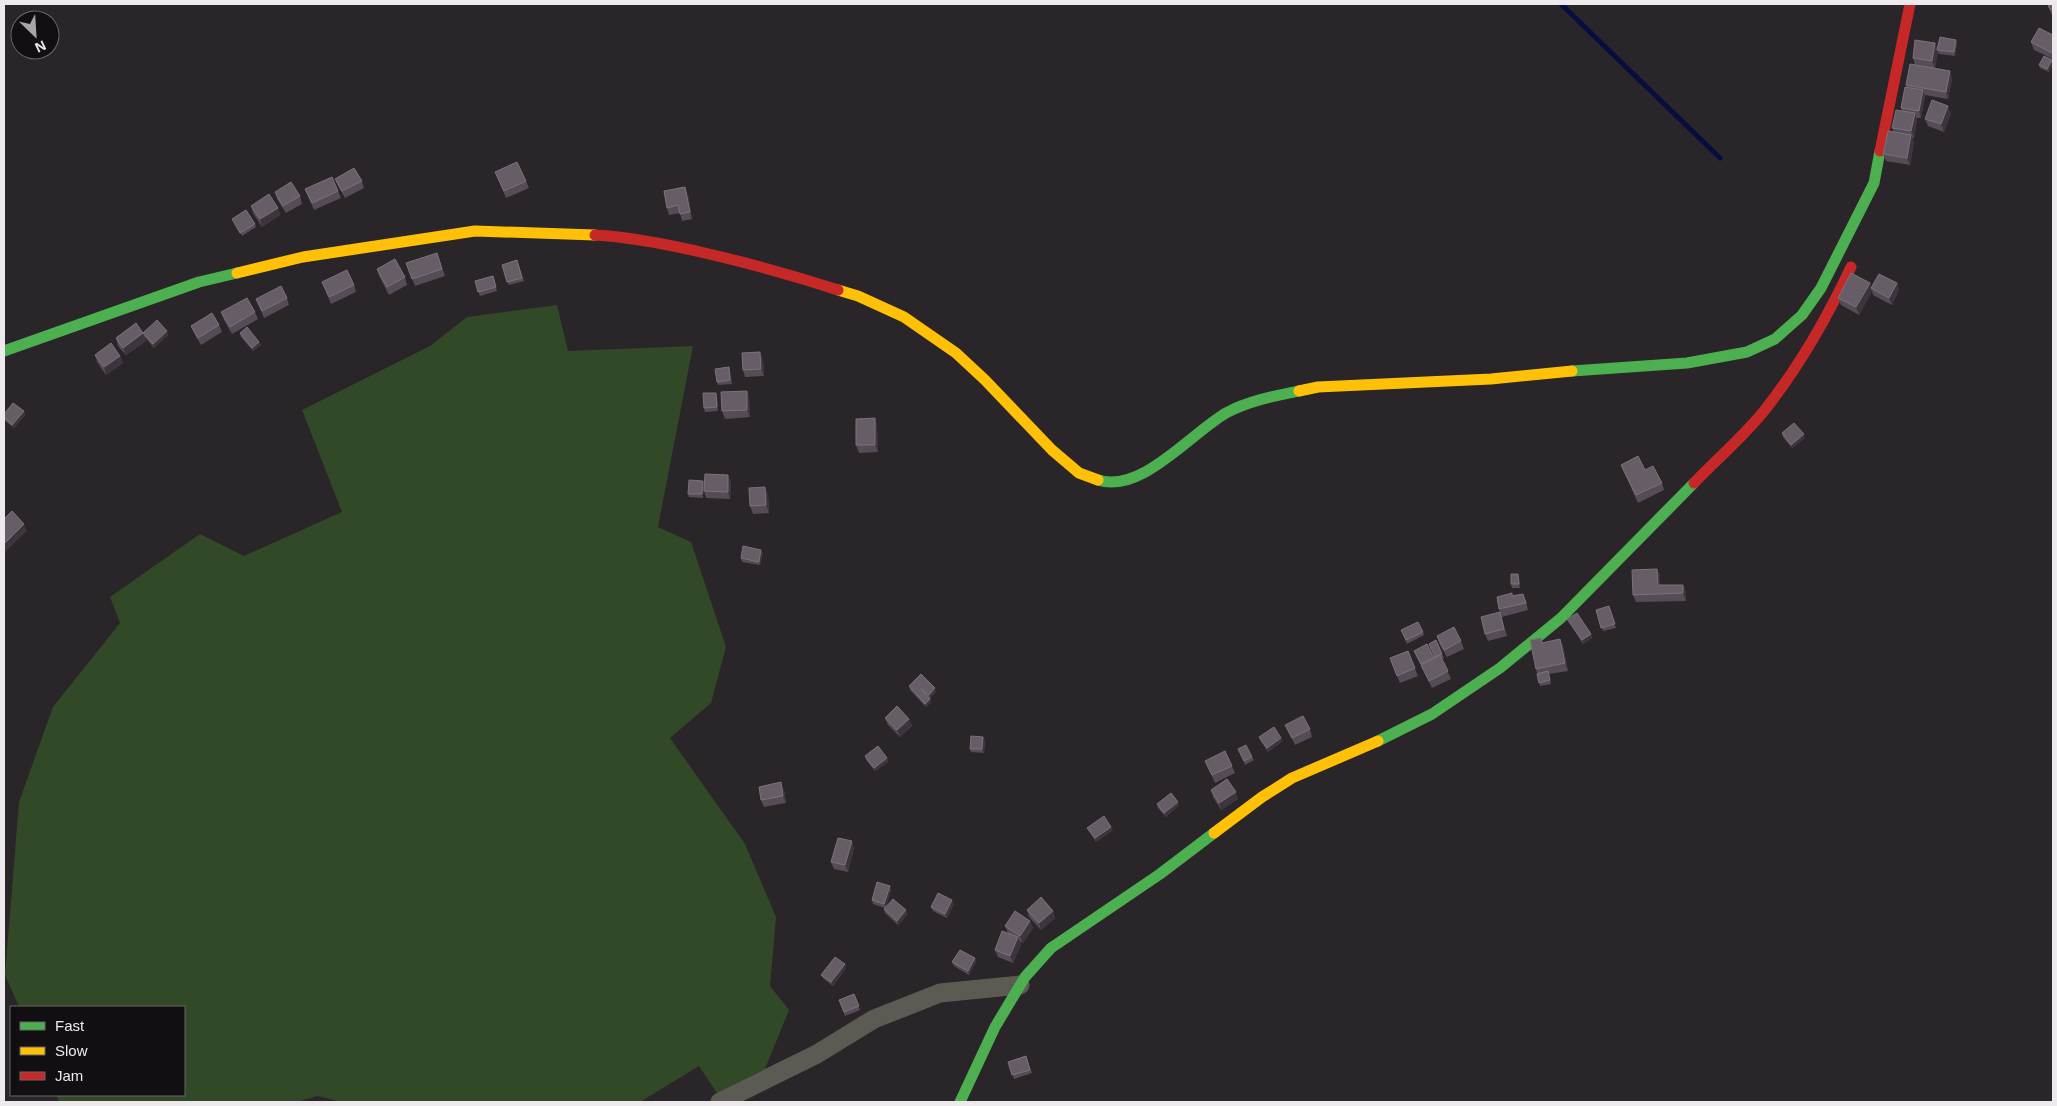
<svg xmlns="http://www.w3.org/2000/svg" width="2057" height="1106" viewBox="0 0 2057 1106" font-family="Arial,sans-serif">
<rect width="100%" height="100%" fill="#2a2529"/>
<!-- green -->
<path fill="#314927" d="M557,305L568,351L693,346L658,527L691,542L726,647L711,703L670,738L745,844L776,917L770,986L789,1010L765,1069L717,1093L699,1066L640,1102H341L318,1096L296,1102H59L56,1095H184V1007H19L5,975L19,802L53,707L120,623L110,597L200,534L244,556L342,512L302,410L430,346L467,317Z"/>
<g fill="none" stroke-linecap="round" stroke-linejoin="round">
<!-- stream -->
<path stroke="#040e41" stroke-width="5" d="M1561,4L1720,158"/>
<!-- street -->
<path stroke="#5b5b53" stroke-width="19" d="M720,1102L817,1054L874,1019L940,993L1020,985"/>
<!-- fast -->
<path stroke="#4caf50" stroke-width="11" d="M4,351L199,282L237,273
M1572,371L1687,363L1747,352L1775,339L1802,315L1821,288L1874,183L1880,151
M1098,480C1141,494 1190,434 1226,413C1248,401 1274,396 1299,391
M1378,741L1432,714L1500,668L1561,618L1694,483
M960,1102L995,1027L1025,977L1051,948L1160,874L1214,833"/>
<!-- slow -->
<path stroke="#ffc107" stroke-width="11" d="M237,273L303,257L475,231L595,235
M838,290L858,296L904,317L956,353L985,380L1052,450L1079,473L1098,480
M1299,391L1318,387L1491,379L1572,371
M1214,833L1262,797L1292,778L1378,741"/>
<!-- jam -->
<path stroke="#c62828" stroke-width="11" d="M1880,151L1910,4
M595,235C633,237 671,245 709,254C752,264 795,276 838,290
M1694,483C1717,459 1743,437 1764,411C1799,367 1827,318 1851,267"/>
</g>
<!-- wall -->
<path fill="#554c57" d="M2053,4V16L2051,13L2048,6Z
M2053,35V59L2034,50L2031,42Z
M1935,43L1938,51L1935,68L1950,71L1952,79L1948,99L1925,95V97L1921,118H1916L1917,120L1914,138H1912L1914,142L1910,165L1886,161L1883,154L1894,132L1892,128L1902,111L1901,108L1907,87L1906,85L1915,65L1913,58Z
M1957,43L1955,56L1939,54L1937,50Z
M2052,60L2053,64L2049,72L2040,68L2039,65Z
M1951,113L1944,132L1928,126L1925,119Z
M495,172L526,181L529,188L506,198Z
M335,179L362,181L364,188L345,198L338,186Z
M305,189L338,191L341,198L314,210Z
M275,192L300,196L302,204L286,213L277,199Z
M688,194L692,219L682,221L680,213L669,215L667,208Z
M251,206L278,208L280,215L262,227L253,213Z
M232,219L255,224L256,227L242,236Z
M437,253L445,276L415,286L406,263Z
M517,260L524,281L509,285L507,282Z
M377,269L405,277L407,285L389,295L379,276Z
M493,276L497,291L480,296L475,281Z
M322,282L354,285L356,292L331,304Z
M1870,283L1871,287L1897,283L1899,290L1892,305L1873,295L1872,291L1859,315L1841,305L1838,298Z
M287,298L289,305L264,318L256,299Z
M221,312H255L258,319L232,334L224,320Z
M219,325L222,332L201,345L194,333L191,326Z
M167,331L168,335L154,348L145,337L146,341L126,355L118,346L116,338L143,333Z
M240,333L259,342L261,345L253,351L241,337Z
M95,355L120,356L123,363L106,375L97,362Z
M763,359L764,376L745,377L743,370Z
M729,367L730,371L732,384L718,385L717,382Z
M747,391L749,398L750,417L725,419L722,411Z
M716,393L717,396L718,411L705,412L704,408Z
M24,411L25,415L14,428L4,420V414Z
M875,418L877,426L878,452L859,453L856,445Z
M1782,433L1805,438L1792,448L1783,437Z
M1621,465L1645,470L1662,483L1664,490L1638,503L1624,472Z
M703,481L704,485L703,498L689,497L688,494Z
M731,482L730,499L706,498L704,491Z
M768,494L769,513L753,514L750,506Z
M763,553L760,565L742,562L741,558Z
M1657,569L1660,576V585H1683L1686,592V601L1636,602L1633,595Z
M1518,574L1519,577L1520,588H1512L1511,584Z
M1512,593L1513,596L1526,601L1528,610L1502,617L1499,609Z
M1609,606L1616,628L1603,631L1596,610Z
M1500,612L1507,636L1488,641L1485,634Z
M1567,619L1591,634L1592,638L1583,644L1569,622Z
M1401,630L1423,632L1424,635L1407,644Z
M1437,636L1461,641L1464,649L1447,657L1439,643Z
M1541,638L1542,643L1560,639L1563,646L1568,671L1549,674L1551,684L1540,686L1536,669Z
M1429,644L1442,654L1444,658L1442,659L1451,679L1432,688L1414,651L1434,658L1435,657Z
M1408,651L1418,676L1400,683L1390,658Z
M909,686L936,692L930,698L931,702L926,707L910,690Z
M885,718L909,719L912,726L900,737L888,725Z
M1285,725L1310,729L1312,737L1295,745Z
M983,737L985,740L984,753L971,752L970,749Z
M1259,737L1283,741L1268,752L1260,740Z
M1238,749L1252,757L1254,760L1245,765Z
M865,756L887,758L888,762L875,771L866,760Z
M1205,761L1232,766L1235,773L1215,783Z
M784,790L786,803L764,807L761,800Z
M1211,790L1238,799L1221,810L1213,797Z
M1157,804L1179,805L1166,817L1158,808Z
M1087,828L1113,830L1096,842L1089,831Z
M854,848L848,872L834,869L831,862Z
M891,890L886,906L908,914L898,925L885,913L884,909L885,908L873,904L872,900Z
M954,904L947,918L933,911L931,907Z
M1027,910L1053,911L1055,918L1041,930L1029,917Z
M1030,921L1033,928L1023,943L1019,941L1021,945L1013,963L998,957L995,950L1008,933L1005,926Z
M975,958L976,962L969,975L954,966L952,962Z
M845,964L846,968L833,986L823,978L821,975Z
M854,994L860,1010L845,1016L839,1000Z
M1026,1056L1032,1073L1014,1079L1008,1062Z"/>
<!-- shaded-wall -->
<path fill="#3d353e" d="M1956,40L1957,43L1955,56L1954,52Z
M1935,43L1938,51L1935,68L1932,61Z
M2052,60L2053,64L2049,72L2047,69Z
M1950,71L1952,79L1948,99L1946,92Z
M1923,90L1925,97L1921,118L1919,111Z
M1948,106L1951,113L1944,132L1941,124Z
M1915,113L1917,120L1914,138L1911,131Z
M1911,135L1914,142L1910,165L1907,158Z
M685,187L688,194L692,219L690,212Z
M278,208L280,215L262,227L260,219Z
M1870,283L1872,289L1871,288L1872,291L1859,315L1856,307Z
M1897,283L1899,290L1892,305L1889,298Z
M167,331L168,335L154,348L153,344Z
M143,333L146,341L126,355L123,348Z
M259,342L261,345L253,351L252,348Z
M760,352L763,359L764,376L761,369Z
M120,356L123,363L106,375L104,367Z
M747,391L749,398L750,417L747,410Z
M716,393L717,396L718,411L717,407Z
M24,411L25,415L14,428L12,425Z
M875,418L877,426L878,452L875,445Z
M1804,434L1805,438L1792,448L1791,445Z
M728,475L731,482L730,499L728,492Z
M703,481L704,485L703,498L702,494Z
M765,487L768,494L769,513L766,505Z
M24,524L27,531L5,552L4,547V544Z
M761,550L763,553L760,565L759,562Z
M1657,569L1660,576V593L1658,585Z
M1518,574L1519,577L1520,588L1519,584Z
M1683,585L1686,592V601L1683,593Z
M1591,634L1592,638L1583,644L1582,640Z
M1560,639L1563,646L1568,671L1565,663Z
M935,688L936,692L930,698L929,695Z
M930,699L931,702L926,707L925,704Z
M909,719L912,726L900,737L897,730Z
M983,737L985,740L984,753L982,749Z
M1281,738L1283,741L1268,752L1267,748Z
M887,758L888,762L875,771L874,768Z
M781,782L784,790L786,803L783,796Z
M1236,792L1238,799L1221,810L1219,803Z
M1178,802L1179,805L1166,817L1164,813Z
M1111,827L1113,830L1096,842L1095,838Z
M852,841L854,848L848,872L845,865Z
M890,886L891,890L886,908L884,904Z
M952,900L954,904L947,918L945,914Z
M906,910L908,914L898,925L897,921Z
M1053,911L1055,918L1041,930L1039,923Z
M1030,921L1033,928L1023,943L1020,936Z
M1018,937L1021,945L1013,963L1010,956Z
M975,958L976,962L969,975L968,971Z
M845,964L846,968L833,986L831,982Z"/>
<!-- building -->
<path fill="#665d67" stroke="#7b737c" d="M2051,4H2053V12L2048,6Z
M2039,28L2053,35V51L2052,53L2031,42Z
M1940,37L1956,40L1954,52L1937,50Z
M1915,40L1935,43L1932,61L1913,58Z
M2044,56L2052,60L2047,69L2039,65Z
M1910,64L1950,71L1946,92L1906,85Z
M1905,87L1923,90L1919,111L1901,108Z
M1932,100L1948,106L1941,124L1925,119Z
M1896,110L1915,113L1911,131L1892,128Z
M1888,131L1911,135L1907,158L1883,154Z
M517,162L526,181L504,191L495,172Z
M354,168L362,181L342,191L335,179Z
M332,177L338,191L312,203L305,189Z
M291,182L300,196L283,206L275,192Z
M685,187L690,212L680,214L678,205L667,208L664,191Z
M269,194L278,208L260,219L251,206Z
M246,210L255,224L240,233L232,219Z
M437,253L442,269L412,279L406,263Z
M395,259L405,277L387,287L377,269Z
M517,260L522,278L507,282L502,265Z
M347,270L354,285L329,297L322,282Z
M1851,273L1870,283L1856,307L1838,298Z
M1879,274L1897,283L1889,298L1871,288Z
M493,276L496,287L478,292L475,281Z
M281,286L287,298L262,311L256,299Z
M247,298L255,312L230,327L221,312Z
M212,313L219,325L198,338L191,326Z
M157,320L167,331L153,344L143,333Z
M136,323L143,333L123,348L116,338Z
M247,327L259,342L252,348L240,333Z
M111,343L120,356L104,367L95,355Z
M760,352L761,369L743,370L742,353Z
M729,367L730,380L717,382L715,369Z
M747,391V410L722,411L721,392Z
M703,393H716L717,407L704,408Z
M13,403L24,411L12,425L4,417V414Z
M875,418V445H856V419Z
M1794,423L1804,434L1791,445L1782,433Z
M1638,456L1645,470L1653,466L1662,483L1636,495L1621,465Z
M705,474L728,475V492L704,491Z
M689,480L703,481L702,494H688Z
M765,487L766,505L750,506L749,488Z
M12,511L24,524L4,544V519Z
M743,546L761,550L759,562L741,558Z
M1657,569L1658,585H1683V593L1633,595L1632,570Z
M1511,574H1518L1519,584H1511Z
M1512,593V596L1523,594L1526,603L1499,609L1497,597Z
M1609,606L1615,624L1601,628L1596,610Z
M1500,612L1504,629L1485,634L1481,617Z
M1577,613L1591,634L1582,640L1567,619Z
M1418,622L1423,632L1406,640L1401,630Z
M1454,627L1461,641L1444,650L1437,636Z
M1541,638L1542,643L1560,639L1565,663L1536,669L1530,640Z
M1436,640L1442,654L1435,657L1429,644Z
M1427,644L1434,658L1421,664L1414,651Z
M1408,651L1415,668L1397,676L1390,658Z
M1440,655L1448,671L1429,681L1421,665Z
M1548,671L1550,680L1539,683L1537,674Z
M921,674L935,688L929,695L921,689L930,699L925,704L909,686Z
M897,706L909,719L897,730L885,718Z
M1303,716L1310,729L1292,738L1285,725Z
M1274,727L1281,738L1267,748L1259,737Z
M971,736L983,737L982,749H970Z
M1246,745L1252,757L1244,761L1238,749Z
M878,746L887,758L874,768L865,756Z
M1225,751L1232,766L1212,775L1205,761Z
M1227,779L1236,792L1219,803L1211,790Z
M781,782L783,796L761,800L759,787Z
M1171,793L1178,802L1164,813L1157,804Z
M1104,816L1111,827L1095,838L1087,828Z
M838,838L852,841L845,865L831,862Z
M877,882L890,886L884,904L872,900Z
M938,893L952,900L945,914L931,907Z
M1041,897L1053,911L1039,923L1027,910Z
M893,899L906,910L897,921L884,909Z
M1015,911L1030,921L1020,936L1005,926Z
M1002,931L1018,937L1010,956L995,950Z
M960,950L975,958L968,971L952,962Z
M835,957L845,964L831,982L821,975Z
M854,994L859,1006L844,1012L839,1000Z
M1026,1056L1030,1070L1012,1075L1008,1062Z"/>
<!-- border -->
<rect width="2057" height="1106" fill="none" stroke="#ede9ed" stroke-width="10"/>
<!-- legend -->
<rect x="10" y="1006" width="175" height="90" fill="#110f11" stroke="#696669"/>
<rect x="20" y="1022" width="25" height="8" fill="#4caf50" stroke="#696669"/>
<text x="55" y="1031" font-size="15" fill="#ede9ed">Fast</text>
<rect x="20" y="1047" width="25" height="8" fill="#ffc107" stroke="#696669"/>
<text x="55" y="1056" font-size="15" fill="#ede9ed">Slow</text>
<rect x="20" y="1072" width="25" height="8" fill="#c62828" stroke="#696669"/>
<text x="55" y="1081" font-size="15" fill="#ede9ed">Jam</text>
<!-- north arrow -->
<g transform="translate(35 35) rotate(155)"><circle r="24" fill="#110f11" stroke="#696669"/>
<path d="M0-4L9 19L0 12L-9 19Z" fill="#a9a4a8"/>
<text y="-8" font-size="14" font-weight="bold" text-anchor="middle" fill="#ede9ed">N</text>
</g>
</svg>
